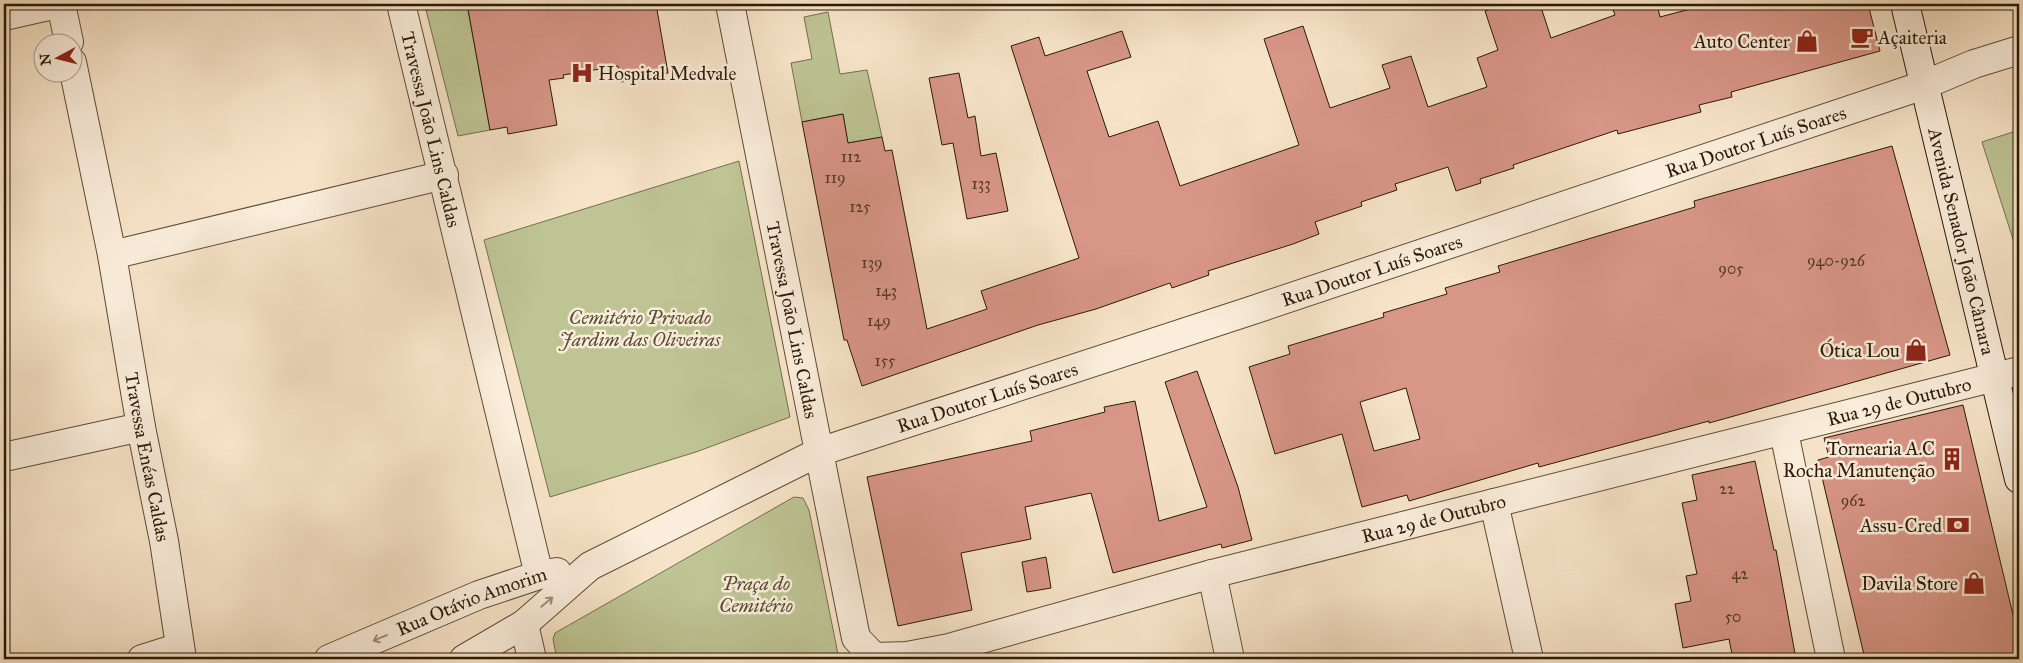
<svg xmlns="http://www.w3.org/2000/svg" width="2023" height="663" viewBox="0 0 2023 663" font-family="'IM FELL Great Primer',serif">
<rect width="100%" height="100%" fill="#f7e4c8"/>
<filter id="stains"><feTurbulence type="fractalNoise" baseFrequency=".004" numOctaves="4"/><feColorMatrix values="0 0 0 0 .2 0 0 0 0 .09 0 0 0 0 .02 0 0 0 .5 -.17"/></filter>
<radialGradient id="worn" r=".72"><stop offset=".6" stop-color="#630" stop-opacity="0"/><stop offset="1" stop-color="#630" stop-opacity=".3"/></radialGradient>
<!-- green -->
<path fill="#bec494" stroke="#746f4d" d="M467,4L490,130L458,136L426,10Z
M828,12L840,74L867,70L882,137L848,143L843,114L802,122L791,63L812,59L804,17Z
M2019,130V258L1982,142Z
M739,161L790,417L696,452L550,497L484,240Z
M794,497L803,498L809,510L839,659H557L553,639L555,633Z"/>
<!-- building -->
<path fill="#d89687" stroke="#2a1a06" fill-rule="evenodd" d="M467,4H656L668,73L621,82L618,66L563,75L564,78L549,80L557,125L508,134L507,127L490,130Z
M1507,4H1540L1551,38L1615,15L1611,4H1657L1660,17L1709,4H1868L1880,51L1731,92L1732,97L1699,105L1701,112L1618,134L1617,130L1513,165L1514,168L1480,179L1481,183L1456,191L1448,167L1395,184L1397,190L1361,202L1362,206L1315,222L1319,234L1293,244L1208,271L1209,275L1172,288L1170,283L1096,309L1038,325L862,386L847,340H844L802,122L843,114L848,143L882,137L885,151L892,150L927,329L987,309L981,291L1079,258L1011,46L1039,37L1045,56L1122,31L1131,57L1087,71L1109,137L1158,121L1180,186L1299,145L1264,39L1303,26L1330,108L1390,88L1382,65L1411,56L1428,107L1487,87L1477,58L1498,50L1485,11Z
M959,73L968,118L975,116L981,156L996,153L1008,211L967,219L953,143L942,145L929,78Z
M1892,146L1950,355L1727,418L1709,423V421L1539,467L1538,463L1409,501L1407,495L1362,507L1342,434L1275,454L1249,367L1290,354L1288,346L1384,317L1383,313L1447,294L1445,288L1500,272L1498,266L1695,207L1694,201ZM1406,388L1420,439L1374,451L1360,402Z
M1197,371L1238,487L1252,540L1222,548L1221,544L1113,573L1091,493L1025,507L1031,539L961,553L972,610L898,626L867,477L1032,441L1030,431L1105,412L1104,407L1135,401L1159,521L1207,507L1165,382Z
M1963,405L2019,640V659H1865L1818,460L1829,457L1824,438Z
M1755,461L1774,550H1776L1796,659H1733L1729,639L1683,648L1675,604L1691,601L1686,576L1697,574L1682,503L1697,500L1692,475Z
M1046,557L1051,588L1027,592L1022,562Z"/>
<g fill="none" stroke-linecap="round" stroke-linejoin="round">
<defs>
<g id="minor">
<path d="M61,4L69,42"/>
<path id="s1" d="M401,4L539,575"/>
<path id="s2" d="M730,4L856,638L874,657L907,656L949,648L1212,574L2019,371"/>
<path d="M4,16L57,4"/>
<path id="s3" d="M72,62L112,255L141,427L164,541L182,659"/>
<path d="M112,255L444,175"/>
<path d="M1784,432L1831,659"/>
<path d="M4,457L141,427"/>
<path d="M1494,503L1529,659"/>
<path d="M1212,574L1230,659"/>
<path d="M524,624L532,659"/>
<path d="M142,659L180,647"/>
<path id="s4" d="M329,659L479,595L539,575L557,572"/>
<path id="s5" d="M464,659L524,624L590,566L819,452L1250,311L1924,85L1974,64L2019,50"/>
</g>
<g id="secondary">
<path id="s6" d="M1905,4L2019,479"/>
</g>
</defs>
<!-- minor casing -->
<use href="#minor" stroke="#5d4c36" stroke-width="30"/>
<!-- secondary casing -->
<use href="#secondary" stroke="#2a1a06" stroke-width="30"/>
<!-- minor -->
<use href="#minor" stroke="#faeddb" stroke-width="28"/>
<!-- secondary -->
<use href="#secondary" stroke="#faeddb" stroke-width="28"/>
</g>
<!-- one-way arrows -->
<defs><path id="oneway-shaft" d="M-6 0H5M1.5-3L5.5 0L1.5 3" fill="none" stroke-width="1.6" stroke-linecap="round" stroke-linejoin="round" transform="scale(1.25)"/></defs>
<g stroke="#9c8e7b">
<use href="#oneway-shaft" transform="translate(547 602) rotate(-40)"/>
<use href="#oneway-shaft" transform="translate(380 638) rotate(157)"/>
</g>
<!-- icons -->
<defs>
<symbol id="cafe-bare" viewBox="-9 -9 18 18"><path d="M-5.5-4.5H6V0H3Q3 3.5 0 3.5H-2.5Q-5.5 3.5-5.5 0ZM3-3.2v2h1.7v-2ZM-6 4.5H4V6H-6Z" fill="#8f2418" stroke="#faeddb" stroke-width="2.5" paint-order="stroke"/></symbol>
<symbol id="shop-bare" viewBox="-9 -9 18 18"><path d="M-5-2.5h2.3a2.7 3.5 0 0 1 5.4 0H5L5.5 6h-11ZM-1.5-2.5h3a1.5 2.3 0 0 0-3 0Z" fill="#8f2418" stroke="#faeddb" stroke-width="2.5" paint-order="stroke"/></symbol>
<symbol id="hospital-bare" viewBox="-9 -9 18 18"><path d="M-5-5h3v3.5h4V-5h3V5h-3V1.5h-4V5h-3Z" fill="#8f2418" stroke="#faeddb" stroke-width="2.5" paint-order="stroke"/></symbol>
<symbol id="building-bare" viewBox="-9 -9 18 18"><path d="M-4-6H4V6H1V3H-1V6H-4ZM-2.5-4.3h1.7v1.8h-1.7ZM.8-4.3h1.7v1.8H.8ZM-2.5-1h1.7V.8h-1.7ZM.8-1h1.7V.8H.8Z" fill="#8f2418" stroke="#faeddb" stroke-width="2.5" paint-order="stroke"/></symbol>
<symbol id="bank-bare" viewBox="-9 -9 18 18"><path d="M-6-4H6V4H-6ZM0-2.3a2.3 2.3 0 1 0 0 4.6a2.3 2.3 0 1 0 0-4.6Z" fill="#8f2418" stroke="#faeddb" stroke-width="2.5" paint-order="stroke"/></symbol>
</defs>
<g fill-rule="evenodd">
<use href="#cafe-bare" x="1846" y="21" width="32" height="32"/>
<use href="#shop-bare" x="1791" y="25" width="32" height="32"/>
<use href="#hospital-bare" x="566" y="57" width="32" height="32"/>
<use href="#shop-bare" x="1900" y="334" width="32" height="32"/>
<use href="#building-bare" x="1936" y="443" width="32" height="32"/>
<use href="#bank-bare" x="1942" y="509" width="32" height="32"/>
<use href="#shop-bare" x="1958" y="567" width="32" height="32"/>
</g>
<g text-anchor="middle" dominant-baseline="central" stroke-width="5" stroke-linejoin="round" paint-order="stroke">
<!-- number labels -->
<g font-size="16" fill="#563926">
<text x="851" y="156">112</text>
<text x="835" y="177">119</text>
<text x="981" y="183">133</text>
<text x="860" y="206">125</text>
<text x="1836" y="260">940-926</text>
<text x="872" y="262">139</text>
<text x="1731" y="268">905</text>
<text x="886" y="290">143</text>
<text x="879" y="320">149</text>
<text x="885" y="360">155</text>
<text x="1727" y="488">22</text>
<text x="1853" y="500">962</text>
<text x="1740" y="573">42</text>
<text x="1733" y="616">50</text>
</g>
<!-- poi labels -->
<g font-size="19" fill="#2a1a06" stroke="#faeddb" text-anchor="end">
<text x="1878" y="37" text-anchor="start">Açaiteria</text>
<text x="1790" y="41">Auto Center</text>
<text x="598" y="73" text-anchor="start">Hospital Medvale</text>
<text x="1900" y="350">Ótica Lou</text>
<text x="1935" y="448">Tornearia A.C<tspan x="1935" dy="22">Rocha Manutenção</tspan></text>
<text x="1942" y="525">Assu-Cred</text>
<text x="1958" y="583">Davila Store</text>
</g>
<!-- street labels -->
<g font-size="19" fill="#2a1a06" stroke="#faeddb">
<text stroke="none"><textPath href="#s1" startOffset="129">Travessa João Lins Caldas</textPath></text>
<text stroke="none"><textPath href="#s5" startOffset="1400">Rua Doutor Luís Soares</textPath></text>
<text stroke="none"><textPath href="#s6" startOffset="244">Avenida Senador João Câmara</textPath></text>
<text stroke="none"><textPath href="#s5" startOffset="995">Rua Doutor Luís Soares</textPath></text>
<text stroke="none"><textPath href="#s2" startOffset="322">Travessa João Lins Caldas</textPath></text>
<text stroke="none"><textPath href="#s5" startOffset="590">Rua Doutor Luís Soares</textPath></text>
<text stroke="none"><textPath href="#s2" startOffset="1730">Rua 29 de Outubro</textPath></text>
<text stroke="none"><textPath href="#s3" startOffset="402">Travessa Enéas Caldas</textPath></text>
<text stroke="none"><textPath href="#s2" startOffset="1250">Rua 29 de Outubro</textPath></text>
<text stroke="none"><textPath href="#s4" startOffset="154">Rua Otávio Amorim</textPath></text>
</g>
<!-- park labels -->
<g font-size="19" font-style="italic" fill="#564d31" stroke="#faeddb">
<text x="640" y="317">Cemitério Privado<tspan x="640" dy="22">Jardim das Oliveiras</tspan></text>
<text x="756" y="583">Praça do<tspan x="756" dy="22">Cemitério</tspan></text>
</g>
</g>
<!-- margin -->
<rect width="2023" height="663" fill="none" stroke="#f7e4c8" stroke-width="20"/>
<rect x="5" y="5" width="2013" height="653" fill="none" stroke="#2a1a06" stroke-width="2.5"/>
<rect x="10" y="10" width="2003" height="643" fill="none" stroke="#2a1a06"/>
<!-- north arrow -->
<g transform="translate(58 58) rotate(263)"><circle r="24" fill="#faeddb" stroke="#a79986"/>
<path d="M0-4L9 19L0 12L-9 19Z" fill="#8f2418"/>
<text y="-8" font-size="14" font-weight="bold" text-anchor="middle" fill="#2a1a06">N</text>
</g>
<rect width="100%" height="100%" filter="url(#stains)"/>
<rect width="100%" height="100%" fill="url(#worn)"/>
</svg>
